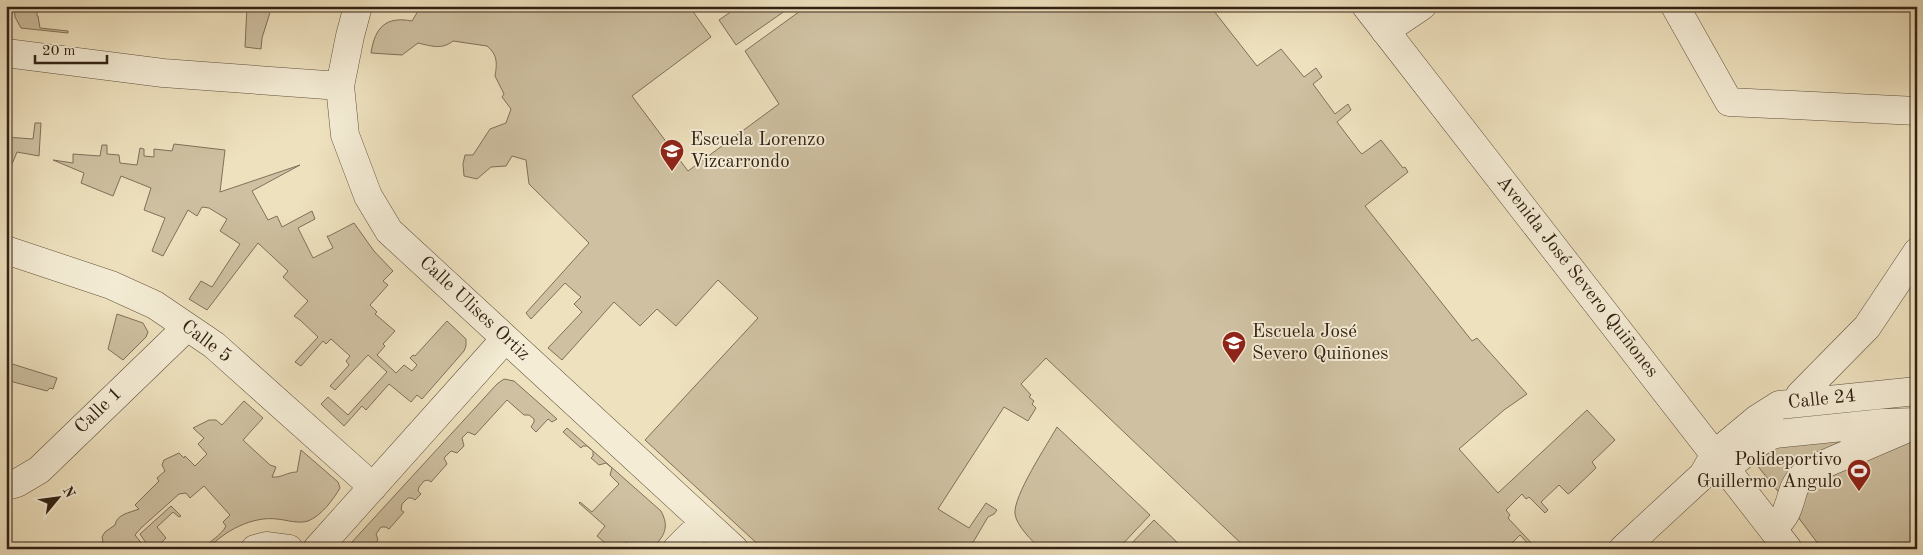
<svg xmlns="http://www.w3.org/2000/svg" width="1923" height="555" viewBox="0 0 1923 555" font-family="'Old Standard TT',serif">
<rect width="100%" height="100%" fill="#eee1be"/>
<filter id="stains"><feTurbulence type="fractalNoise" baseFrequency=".004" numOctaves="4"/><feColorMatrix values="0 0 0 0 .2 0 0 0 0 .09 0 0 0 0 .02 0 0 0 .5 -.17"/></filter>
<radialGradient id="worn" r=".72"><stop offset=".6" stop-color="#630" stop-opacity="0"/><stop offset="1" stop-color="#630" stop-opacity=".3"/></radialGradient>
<!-- green -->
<path fill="#cec0a1" stroke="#80705a" d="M14,6H37V16H38L40,28L68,31V33L21,28L15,17Z
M247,6H272L262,38L261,49L245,47Z
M421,6H508L512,12L519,6H689L711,37L632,96L688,171L779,104L745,51L807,6H1210L1257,66L1281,49L1304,77L1316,68L1322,77L1313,84L1335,114L1348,104L1351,110L1337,122L1359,151L1362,154L1381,140L1403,168L1405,167L1408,172L1365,206L1472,341L1477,338L1527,394L1504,410L1459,449L1498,493L1587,410L1615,440L1592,462L1596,468L1572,491L1568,494L1559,485L1541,502L1548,510L1545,513L1529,497L1526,499L1522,494L1506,510L1510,515L1508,518L1537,549H1533L1520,535L1506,549H1247L1046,358L1021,384L1031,395L1029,397L1034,401L1032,404L1036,408L1028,421L1004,407L938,509L969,528L986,503L997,510L994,514L988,517L969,549H763L645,440L758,318L718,280L676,326L657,309L640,326L614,302L562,360L548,348L582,312L574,304L581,297L565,283L531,319L526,313L589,243L529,184L526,160L512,156L506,166L491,167L477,179L464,176L463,164L465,155H473L490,129L506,123L511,109L502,97L504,94L495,76C497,64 498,55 487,46L453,41C442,50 431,46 418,43L402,55L371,53C375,27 386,16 412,21Z
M739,6H792L736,45L719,20Z
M35,123H41L39,156L17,152L10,169L6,167V137L33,139Z
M174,144L225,150L220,192L300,165L252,191L268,220L277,216L282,227L312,211L315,219L298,228L313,258L333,248L327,236H329L354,223L374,251L393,271L383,281L388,285L370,305L377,312L375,314L395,331L383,344L385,346L377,355L396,373L404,365L412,371L417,365L410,358L413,355L415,356L447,321L466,339V346L464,351L422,399L417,395L411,402L389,384L366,410L362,406L344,426L321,404L328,397L348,415L387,372L368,355L335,390L330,386L349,365L346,361L350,356L331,339L326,344L323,341L301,366L295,362L318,337L300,320L294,316L308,301L283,277L288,271L258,243L207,310L189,299L201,281L212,287L240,244L220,231L227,219L209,208L202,207L197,216L188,210L163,256L152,251L165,218L144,210L151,188L121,176L113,196L81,183L84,173L53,160L73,163V154L100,156L102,145H107V154L119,155L120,163L137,165L140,148L144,149V156L154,157V149L172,151Z
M117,314L143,323L148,332L146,337L123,360L108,349Z
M6,362L57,378L53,389L50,388L47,391L6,380Z
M504,379L514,381L557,419L552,422L548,419L536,432L531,427L534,422V419L529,415H524L507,400L475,435L468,432L462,438L464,446L457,453L451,451L444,458L447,464L431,482L428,480L424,481L419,487L418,491L421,494L415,500L412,498H408L402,504L401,510L404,512L389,529L386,527H381L376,534L378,540L372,547L365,545L362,549H348L352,542L497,384Z
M244,401L263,418L243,440L270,465L276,467L272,477C282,478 287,472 297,472L301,450L338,482L340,488C333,500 321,516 308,521C298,524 287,520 277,519C252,516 224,531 208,549H204C210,540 221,536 226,526L223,522L230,515L204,486L190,498L186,493L179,494L141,528L135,535L143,545L140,549H80L81,547L86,545L96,548L103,541L102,537L105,532L115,525C117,514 129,513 139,509L135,505L159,481L157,478L165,471L162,465L164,460L179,453L184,458L185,456L195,466L207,454L198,444L204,438L193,428L209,420H216L222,425Z
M1057,427L1150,515L1118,549H1040C1032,540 1017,527 1015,514C1013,496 1047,445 1057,427Z
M567,428L661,511C670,528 664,536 652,549H633L626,542L621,549H612L597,536L605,526L579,503L580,502L592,512L619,484L610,475L612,468L606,463L599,465L591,458L593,456V451L587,446H583L581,448L563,432Z
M1869,431L1781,495L1756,464V460L1770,446Z
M1917,434V549H1822L1798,517L1807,481Z
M171,506L181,516L179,517L173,512L157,527L166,538L155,549H145L148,546L140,534Z
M1154,520L1184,549H1126Z"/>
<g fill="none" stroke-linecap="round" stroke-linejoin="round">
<defs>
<path id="minor" d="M358,6L350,36L340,86L345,135L368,196L389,231L734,549
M1675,6L1729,102L1917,111
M1385,31L1422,6
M6,53L163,73L340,86
M6,250L111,285L155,305L214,345L373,487
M1800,395L1867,327L1917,252
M1726,468L1766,437L1776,434L1883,423L1917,422
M6,486L17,483L39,470L187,327
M1773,529C1778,523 1785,517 1787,510C1795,490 1790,488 1808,471L1906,429
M255,549L266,546L289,549
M317,549L505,339
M677,549L704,522
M1623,549L1703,475L1715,454L1757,419L1779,405L1917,391"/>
<path id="tertiary" d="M1366,6L1788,549"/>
</defs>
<!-- minor casing -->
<use href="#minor" stroke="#61513e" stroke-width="29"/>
<!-- tertiary casing -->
<use href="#tertiary" stroke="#61513e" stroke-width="29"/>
<!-- minor -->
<use href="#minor" stroke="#f4ecd5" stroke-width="28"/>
<!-- tertiary -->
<use href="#tertiary" stroke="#f4ecd5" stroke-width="28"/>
</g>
<!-- icons -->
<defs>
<symbol id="school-pin" viewBox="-11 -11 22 30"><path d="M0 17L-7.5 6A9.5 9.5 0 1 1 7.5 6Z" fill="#8f2418" stroke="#f4ecd5"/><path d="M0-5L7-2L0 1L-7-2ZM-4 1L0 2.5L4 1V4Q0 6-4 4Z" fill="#fff"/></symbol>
<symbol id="stadium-pin" viewBox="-11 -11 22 30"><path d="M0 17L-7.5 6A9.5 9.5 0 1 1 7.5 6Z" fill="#8f2418" stroke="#f4ecd5"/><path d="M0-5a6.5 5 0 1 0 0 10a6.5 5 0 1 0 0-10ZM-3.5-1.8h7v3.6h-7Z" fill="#fff"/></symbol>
</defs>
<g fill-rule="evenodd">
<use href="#school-pin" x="658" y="137" width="28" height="38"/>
<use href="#school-pin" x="1220" y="329" width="28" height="38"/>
<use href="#stadium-pin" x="1845" y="457" width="28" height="38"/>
</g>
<g text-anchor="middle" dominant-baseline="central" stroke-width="4" stroke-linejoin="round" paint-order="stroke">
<!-- poi labels -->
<g font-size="19" fill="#322114" stroke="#f4ecd5" text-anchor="start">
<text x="690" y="140">Escuela Lorenzo<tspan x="690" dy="22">Vizcarrondo</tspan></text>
<text x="1252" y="332">Escuela José<tspan x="1252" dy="22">Severo Quiñones</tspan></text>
<text x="1842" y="460" text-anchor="end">Polideportivo<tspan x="1842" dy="22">Guillermo Angulo</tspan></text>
</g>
<!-- street labels -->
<g font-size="19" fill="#322114" stroke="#f4ecd5">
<text transform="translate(1577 277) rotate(52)">Avenida José Severo Quiñones</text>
<text transform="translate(474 309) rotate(43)">Calle Ulises Ortiz</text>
<text transform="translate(206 342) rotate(37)">Calle 5</text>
<text transform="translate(1822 400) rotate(-6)">Calle 24</text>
<text transform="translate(99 411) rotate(-44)">Calle 1</text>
</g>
</g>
<!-- margin -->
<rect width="1923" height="555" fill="none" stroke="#eee1be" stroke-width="25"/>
<rect x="8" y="8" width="1908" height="540" fill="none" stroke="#322114" stroke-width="2.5"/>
<rect x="12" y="12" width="1898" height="530" fill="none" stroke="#322114"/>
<!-- north arrow -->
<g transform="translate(58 498) rotate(61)" stroke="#f4ecd5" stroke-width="4" paint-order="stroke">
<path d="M0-4L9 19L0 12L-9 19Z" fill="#322114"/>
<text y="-8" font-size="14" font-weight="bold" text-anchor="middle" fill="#322114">N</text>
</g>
<!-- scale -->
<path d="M35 55v8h72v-8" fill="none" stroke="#322114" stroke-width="2.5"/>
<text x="42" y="55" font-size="15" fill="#322114" stroke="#f4ecd5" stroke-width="4" paint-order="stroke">20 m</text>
<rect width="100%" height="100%" filter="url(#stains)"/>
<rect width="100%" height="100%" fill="url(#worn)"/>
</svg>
